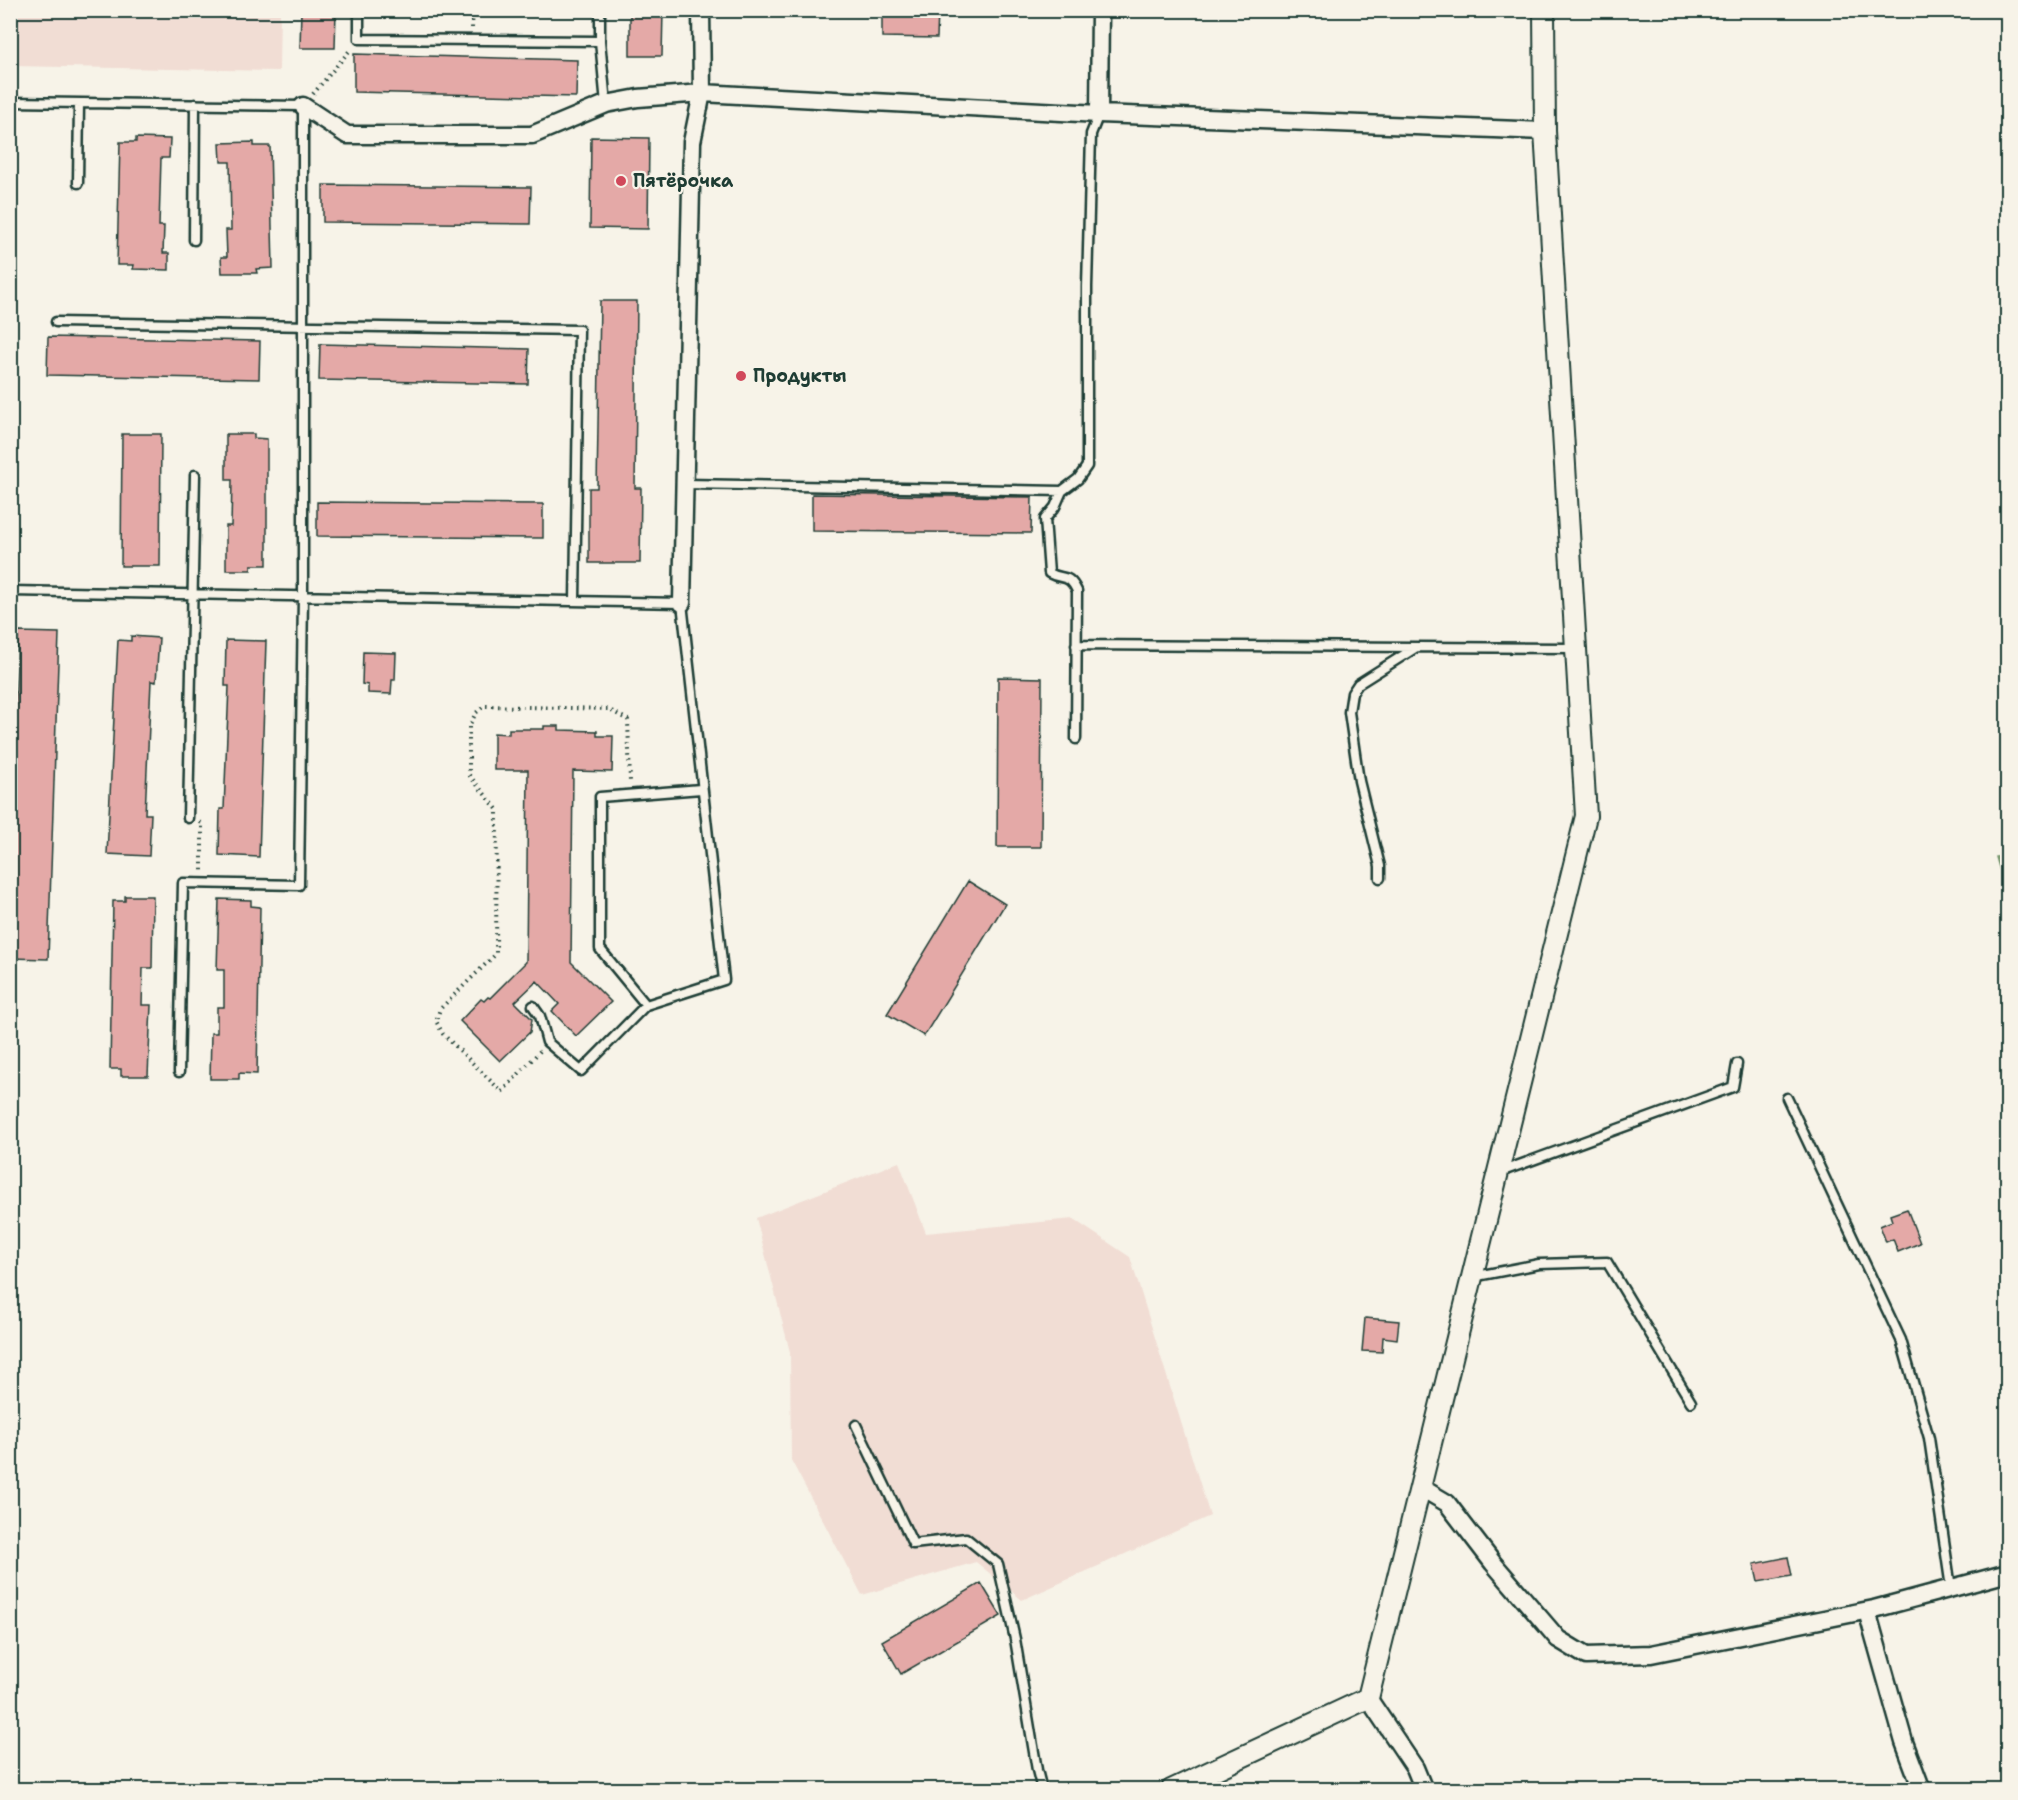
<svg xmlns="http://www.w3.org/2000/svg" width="2018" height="1800" viewBox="0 0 2018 1800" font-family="'Shantell Sans',sans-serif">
<rect width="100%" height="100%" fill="#f7f3e8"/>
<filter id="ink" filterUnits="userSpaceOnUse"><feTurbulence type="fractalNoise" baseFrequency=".0167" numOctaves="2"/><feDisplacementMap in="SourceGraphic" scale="12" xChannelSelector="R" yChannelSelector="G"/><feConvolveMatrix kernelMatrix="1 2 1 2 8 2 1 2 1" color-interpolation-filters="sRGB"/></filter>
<g filter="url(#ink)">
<!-- built -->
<path fill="#f1ddd4" d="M11,10L280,11L279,71L11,66Z
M899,1162L926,1233L1073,1219L1130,1257L1210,1516L1022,1600L976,1562L862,1595L791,1460L790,1352L756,1218Z"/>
<!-- green -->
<path fill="#c6e69f" stroke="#72926a" stroke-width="1.5" d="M2007,855H2008L2007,896L1996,857Z"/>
<!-- building -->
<path fill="#e4a9a7" stroke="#1f3d34" stroke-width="1.5" d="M301,10H336L335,48H300Z
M630,10H663L662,56H630Z
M882,10H938L937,38L882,37Z
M354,54L577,60L576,97L354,92Z
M591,137L649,138L648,229L590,228Z
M136,138L170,139L169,158H161L159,226H164L163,253H169V270L133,269L134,265H117L120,142H136Z
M254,142V146H270L273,268L256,269L257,273H222L221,257H227L226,230H231L230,162H221L220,143Z
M323,185L531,187L530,224L323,222Z
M600,301H637L635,488H641L640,563H589V488H597Z
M48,337L260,341L259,379L47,375Z
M320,344L529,349L528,384L319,380Z
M122,434H161L160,566H121Z
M226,434H254V438L267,439V565H251V570H226V526H231L232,480H226Z
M812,494L1032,497L1031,533L812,531Z
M317,502L543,504V538L317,536Z
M18,632L59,633L48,959L10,958V866Z
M131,636L159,638L156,682L151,681L145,814H151L149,856L107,854L118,640L131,641Z
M226,640L266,641L259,857L219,855L220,809H224L229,686H225Z
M363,652L396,653L395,680H392L391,694L368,693V685L362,684Z
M998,677L1042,678L1041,847H997Z
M544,726H559V730L597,731V736H613L612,772L573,771L571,962L611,1002L576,1036L552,1011L559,1004L537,981L515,1002L532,1019L530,1032L500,1061L460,1021L481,999L484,1001L488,997L490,998L526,962L528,770H494V733L509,734V729H544Z
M968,881L1005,904L924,1036L887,1014Z
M125,896H153L152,968H143L142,1005H151L148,1076H121V1069H110L113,901H125Z
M219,899L251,900V906L260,907L257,1074L239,1073V1079H210L211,1033H217V1007H224V970H217Z
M1907,1209L1920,1243L1898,1252L1893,1239L1886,1242L1880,1226L1892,1221L1890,1215Z
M1365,1318L1399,1321L1397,1339L1383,1337L1382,1352L1362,1351Z
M1788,1557L1792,1576L1758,1582L1754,1564Z
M981,1583L1001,1616L901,1674L882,1641Z"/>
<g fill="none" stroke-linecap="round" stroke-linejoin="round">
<defs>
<path id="service" d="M359,10V39L600,41
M600,10V41L606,104
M10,102L303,106V596L299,885L183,883L179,1072
M78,183L79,103
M194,240L195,104
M56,322L579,330L575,601
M685,484L1062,491
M10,591L682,603L724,980L646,1005L581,1071L547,1042L540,1016L533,1006
M1076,645L1575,648
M1076,739L1077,591C1068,572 1063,581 1049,573L1045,519L1055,507L1062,491L1078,479L1087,466V287L1091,134L1099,114
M188,818L195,475
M1380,878V866L1359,781L1349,712L1352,693L1358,684L1415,648
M646,1005L600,949V797L701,789
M1787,1098L1901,1340L1929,1438L1951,1588
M1500,1172L1733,1087L1737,1064
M1472,1277L1539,1264L1607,1262L1691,1402
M856,1425L913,1544L966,1538L998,1564L1015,1639L1037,1770L1042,1790"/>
<path id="minor" d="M303,106L347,135H532L606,104L638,98L702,93L1099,114L1545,131
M1099,114L1100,10
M682,603L692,142L702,93L701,10
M1420,1487L1447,1503L1493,1563L1558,1639L1586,1656L1651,1654L1874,1609L2008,1573
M1867,1611L1904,1742L1922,1790
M1368,1698L1415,1768L1424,1790"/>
<path id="tertiary" d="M1171,1790L1368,1698L1586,816L1545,131L1544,10"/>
</defs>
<!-- service casing -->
<use href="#service" stroke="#1f3d34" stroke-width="13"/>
<!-- minor casing -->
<use href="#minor" stroke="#1f3d34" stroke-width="21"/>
<!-- tertiary casing -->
<use href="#tertiary" stroke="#1f3d34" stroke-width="24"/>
<!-- path -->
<path stroke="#1f3d34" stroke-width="4" stroke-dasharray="1.5 4.5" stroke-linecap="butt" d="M472,28L473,10
M313,94L351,49
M200,822L202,823V871
M540,1051L502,1092L443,1034L436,1021L440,1009L496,954L497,809L469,775V726L476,713L484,706L608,709L628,720L630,782"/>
<!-- service -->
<use href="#service" stroke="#f7f3e8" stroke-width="8"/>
<!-- minor -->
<use href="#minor" stroke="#f7f3e8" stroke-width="16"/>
<!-- tertiary -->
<use href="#tertiary" stroke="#f7f3e8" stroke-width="20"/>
</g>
</g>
<!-- markers -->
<g fill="#d1495b" stroke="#f7f3e8" stroke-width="2">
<circle cx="621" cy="181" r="6"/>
<circle cx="741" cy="376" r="6"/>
</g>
<g text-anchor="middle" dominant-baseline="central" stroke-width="4.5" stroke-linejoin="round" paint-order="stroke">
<!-- poi labels -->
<g font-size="18" font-weight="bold" fill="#1f3d34" stroke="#f7f3e8" text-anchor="start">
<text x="633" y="181">Пятёрочка</text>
<text x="753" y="376">Продукты</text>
</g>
</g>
<!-- margin -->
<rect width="2018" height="1800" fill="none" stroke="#f7f3e8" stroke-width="36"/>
<rect x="18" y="18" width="1982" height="1764" fill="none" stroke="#1f3d34" stroke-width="2" filter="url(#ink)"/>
</svg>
